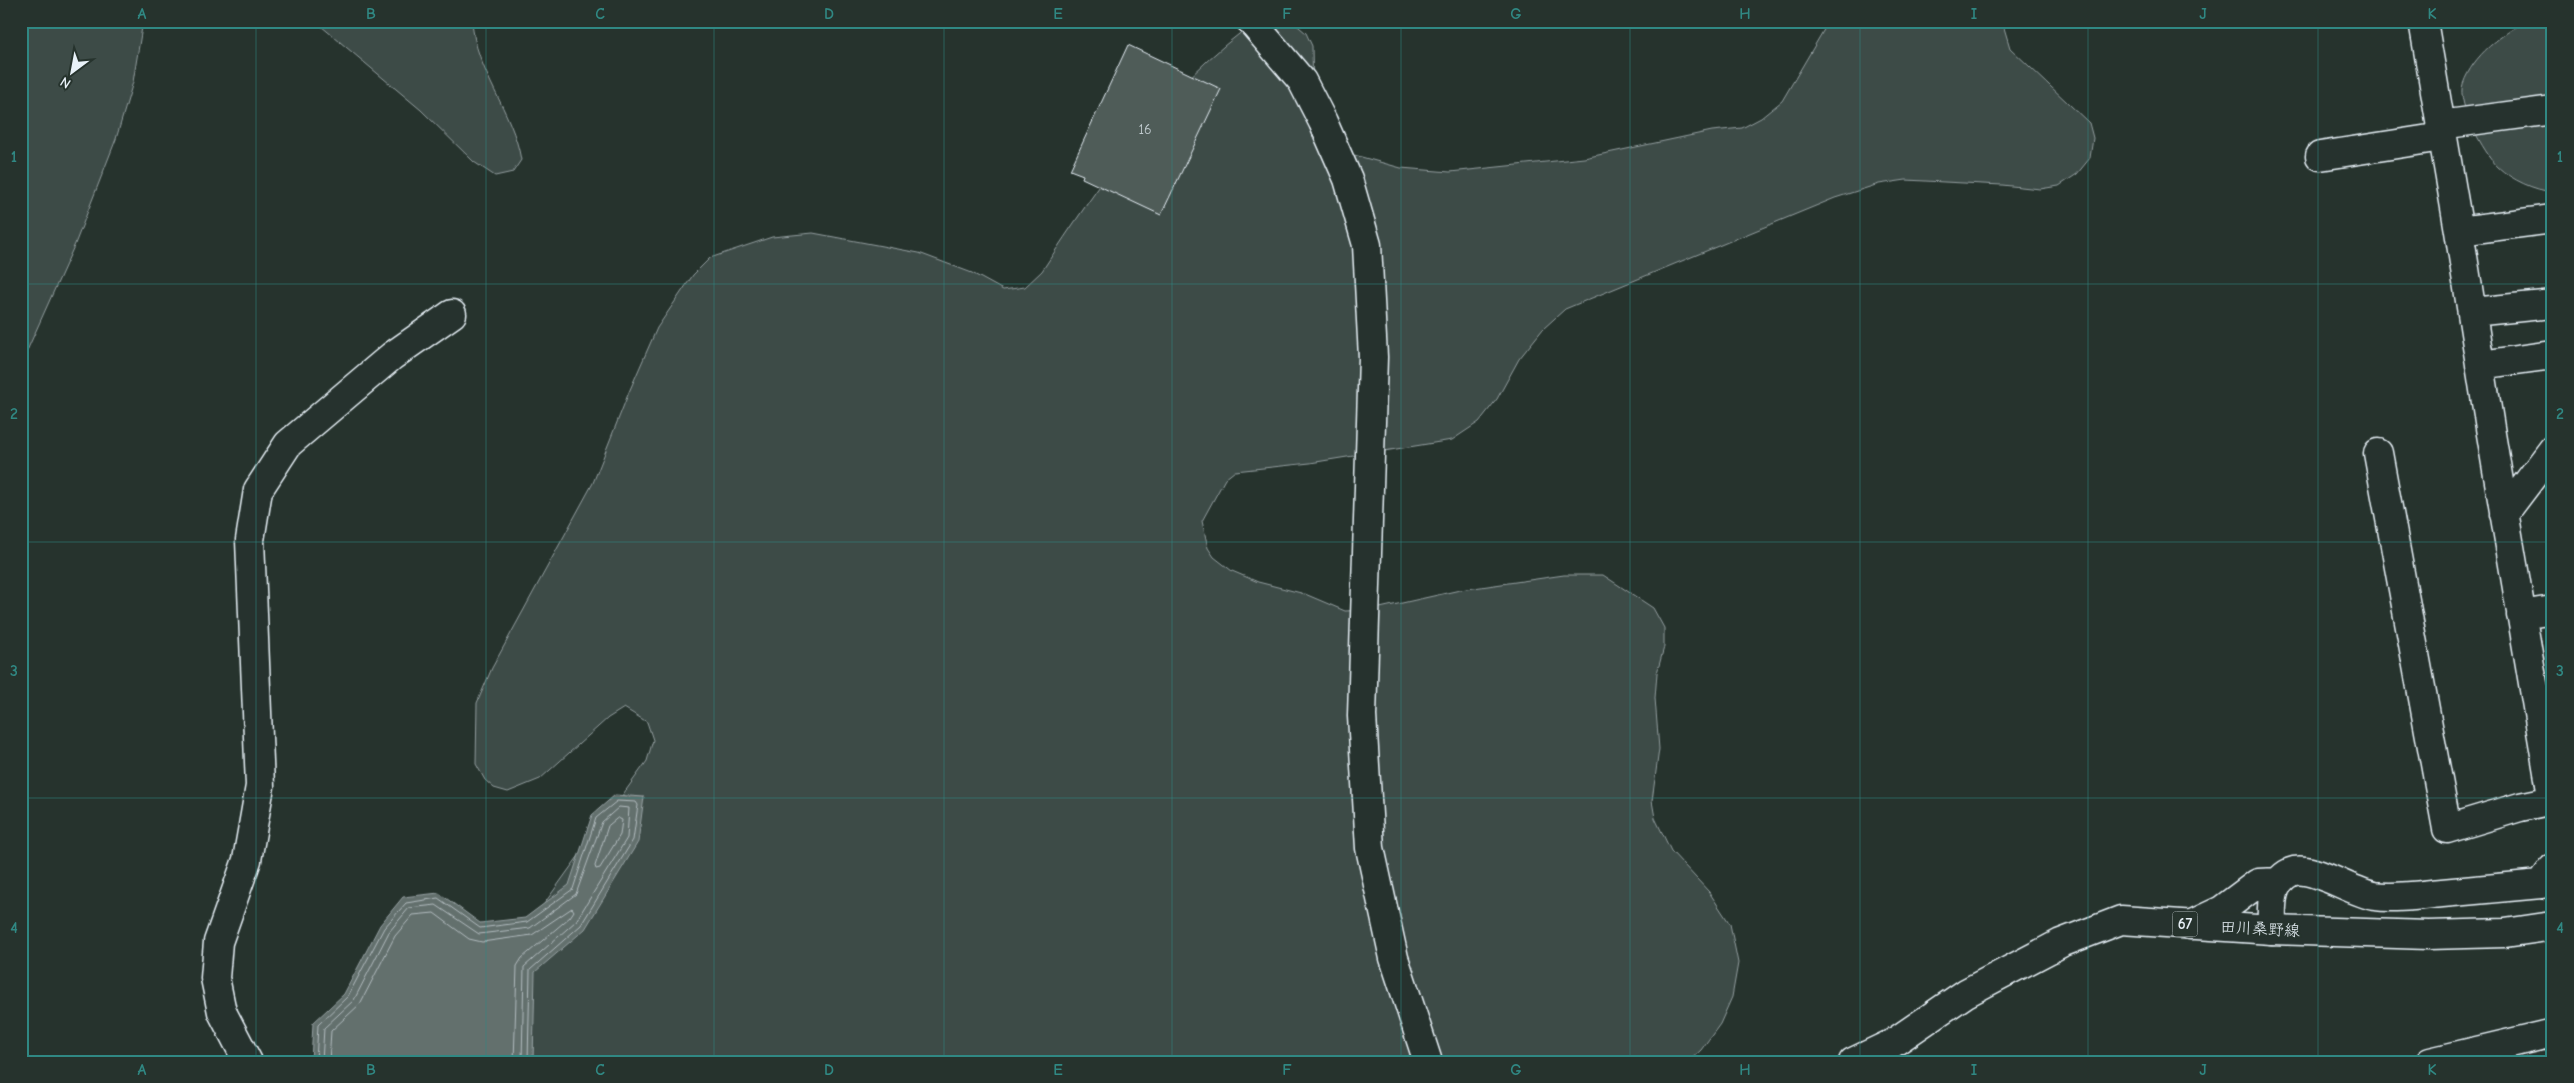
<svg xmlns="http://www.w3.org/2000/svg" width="2574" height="1083" viewBox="0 0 2574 1083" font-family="'Comic Neue','Klee One',sans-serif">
<rect width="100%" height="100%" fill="#26332d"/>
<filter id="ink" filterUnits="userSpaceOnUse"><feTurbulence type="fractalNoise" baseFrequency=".02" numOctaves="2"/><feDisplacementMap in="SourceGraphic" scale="10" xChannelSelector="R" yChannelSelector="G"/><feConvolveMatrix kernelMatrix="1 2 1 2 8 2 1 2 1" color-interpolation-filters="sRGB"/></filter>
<g filter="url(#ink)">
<!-- green -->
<path fill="#3e4b47" stroke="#939ea0" d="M21,21H143L133,82L116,139L75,244L21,364Z
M315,21H472C475,70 513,111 521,160L513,172L495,176L474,162L421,110Z
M1257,21H1292L1306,33L1312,46L1313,103L1347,153L1401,168L1450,172L1584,158L1712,131L1742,128L1761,118L1782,101L1829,21H2002L2010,48L2089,123L2093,138L2090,158L2077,174L2059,186L2040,189L2002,185L1906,180L1879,184L1835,198L1565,309L1543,329L1519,359L1497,399L1479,422L1452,440L1310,463L1235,471L1225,479L1202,521L1208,548L1214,557L1232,571L1258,582L1305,594L1345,611L1371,610L1460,590L1564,575H1603L1653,608L1664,628V647L1657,673L1655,698L1659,749L1652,801L1655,818L1671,851L1709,892L1730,924L1738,963L1732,997L1720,1024L1701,1050L1688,1062H488L544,904L647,761L653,740L647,722L624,708L608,718L540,779L508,792L494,788L485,780L476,764L477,703L492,668L593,483L629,392L657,328L693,275L710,258L772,237L813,233L919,253L972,273L1003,290L1025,287L1042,271C1099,184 1170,80 1257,21Z
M2527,21H2553V192C2534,190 2512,180 2498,167C2484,153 2456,103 2463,84C2473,55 2502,34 2527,21Z"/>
<!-- water -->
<path fill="#636f6d" stroke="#98a3a5" d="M615,795L644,797L638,842L585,929L535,972L533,1062H311L313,1023L344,994L380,925L403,897L439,893L480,923L525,918L569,885L592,815Z"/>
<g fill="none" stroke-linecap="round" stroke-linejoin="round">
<!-- shore -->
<path stroke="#b3bdc0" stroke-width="1" d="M618,818L622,820L620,835L600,868L596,869L595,866L608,826Z
M316,1062L318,1025L348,996L384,928L406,903L438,898L480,928L527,922L573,889L596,818L617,801L636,802L638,805L633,840L581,925L530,970L528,1062
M322,1062L324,1028L354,1000L389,932L409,908L436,905L479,934L530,928L576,894L602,822L619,807L629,808L627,838L576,921L524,967L522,1062
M329,1062L331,1031L360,1004L395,936L413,915L434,913L469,939L482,942L532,935L572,908L574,911L570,917L522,958L517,966L514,1062"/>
</g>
<!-- building -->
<path fill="#505c59" stroke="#e8f1f8" d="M1128,45L1221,89L1161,215L1082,178L1083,175L1070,170Z"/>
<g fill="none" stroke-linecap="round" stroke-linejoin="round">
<defs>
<path id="minor" d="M1251,21L1302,81L1323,122L1348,179L1367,245L1373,357L1362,716L1370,848L1394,958L1428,1062
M2423,21L2459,231L2491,434L2553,802
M2440,125L2553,110
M2320,156L2442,137
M2459,231L2553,219
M2472,312L2553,304
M2480,365L2553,355
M2378,453L2447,829L2520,807L2553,800
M2504,514L2553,449
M2521,615L2553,610
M2190,925L2222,910L2258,883L2278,882
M2272,930C2272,910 2268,883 2291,872C2311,864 2351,892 2374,896C2395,899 2421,895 2442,893C2475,890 2508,887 2541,884L2553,868
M248,1062L222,1012L215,978L218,942L247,860L260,786L250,540L258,490L288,444L392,356L452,314
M2430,1062L2553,1033"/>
<path id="major" d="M1853,1062L1893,1043L1966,993L2061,943L2121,920L2272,930L2428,935L2505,933L2553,926"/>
</defs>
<!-- minor casing -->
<use href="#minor" stroke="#e8f1f8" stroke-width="31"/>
<!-- major casing -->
<use href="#major" stroke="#e8f1f8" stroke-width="31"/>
<!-- minor -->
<use href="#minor" stroke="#26332d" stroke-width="28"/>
<!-- major -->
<use href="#major" stroke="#26332d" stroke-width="28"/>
</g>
</g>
<!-- grid -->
<path fill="none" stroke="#308883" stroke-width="1" stroke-opacity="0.55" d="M256,21V1062M486,21V1062M714,21V1062M944,21V1062M1172,21V1062M1401,21V1062M1630,21V1062M1860,21V1062M2088,21V1062M2318,21V1062M21,284H2553M21,542H2553M21,798H2553"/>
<g text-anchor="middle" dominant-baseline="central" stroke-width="4" stroke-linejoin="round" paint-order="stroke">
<!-- number labels -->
<g font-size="14" fill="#c2ccd0">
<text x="1145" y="129">16</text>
</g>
<!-- shield labels -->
<rect fill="#26332d" stroke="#aeb8bb" stroke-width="1" x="2172.5" y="911.5" width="25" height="25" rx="4"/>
<g font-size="15" font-weight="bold" fill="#e8f1f8">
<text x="2185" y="924">67</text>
</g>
<!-- street labels -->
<g font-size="16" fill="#e8f1f8" stroke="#26332d">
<text transform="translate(2260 929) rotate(3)">田川桑野線</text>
</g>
</g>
<!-- margin -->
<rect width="2574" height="1083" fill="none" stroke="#26332d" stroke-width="55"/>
<!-- north arrow -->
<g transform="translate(72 72) rotate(212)" stroke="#26332d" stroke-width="4" paint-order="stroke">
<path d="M0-4L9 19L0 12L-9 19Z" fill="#e8f1f8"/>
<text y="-8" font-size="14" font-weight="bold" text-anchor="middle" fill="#e8f1f8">N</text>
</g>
<rect x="28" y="28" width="2518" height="1028" fill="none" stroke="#308883" stroke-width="2"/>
<g font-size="16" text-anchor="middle" font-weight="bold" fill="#308883">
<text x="142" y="19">A</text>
<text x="371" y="19">B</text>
<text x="600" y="19">C</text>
<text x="829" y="19">D</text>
<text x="1058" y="19">E</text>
<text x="1287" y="19">F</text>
<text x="1516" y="19">G</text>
<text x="1745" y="19">H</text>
<text x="1974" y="19">I</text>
<text x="2203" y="19">J</text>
<text x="2432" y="19">K</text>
<text x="14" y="162">1</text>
<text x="2560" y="162">1</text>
<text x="14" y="419">2</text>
<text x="2560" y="419">2</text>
<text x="14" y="676">3</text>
<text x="2560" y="676">3</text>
<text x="14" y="933">4</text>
<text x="2560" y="933">4</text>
<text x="142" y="1075">A</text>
<text x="371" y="1075">B</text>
<text x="600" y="1075">C</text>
<text x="829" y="1075">D</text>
<text x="1058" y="1075">E</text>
<text x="1287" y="1075">F</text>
<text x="1516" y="1075">G</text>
<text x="1745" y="1075">H</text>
<text x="1974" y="1075">I</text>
<text x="2203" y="1075">J</text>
<text x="2432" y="1075">K</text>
</g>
</svg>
